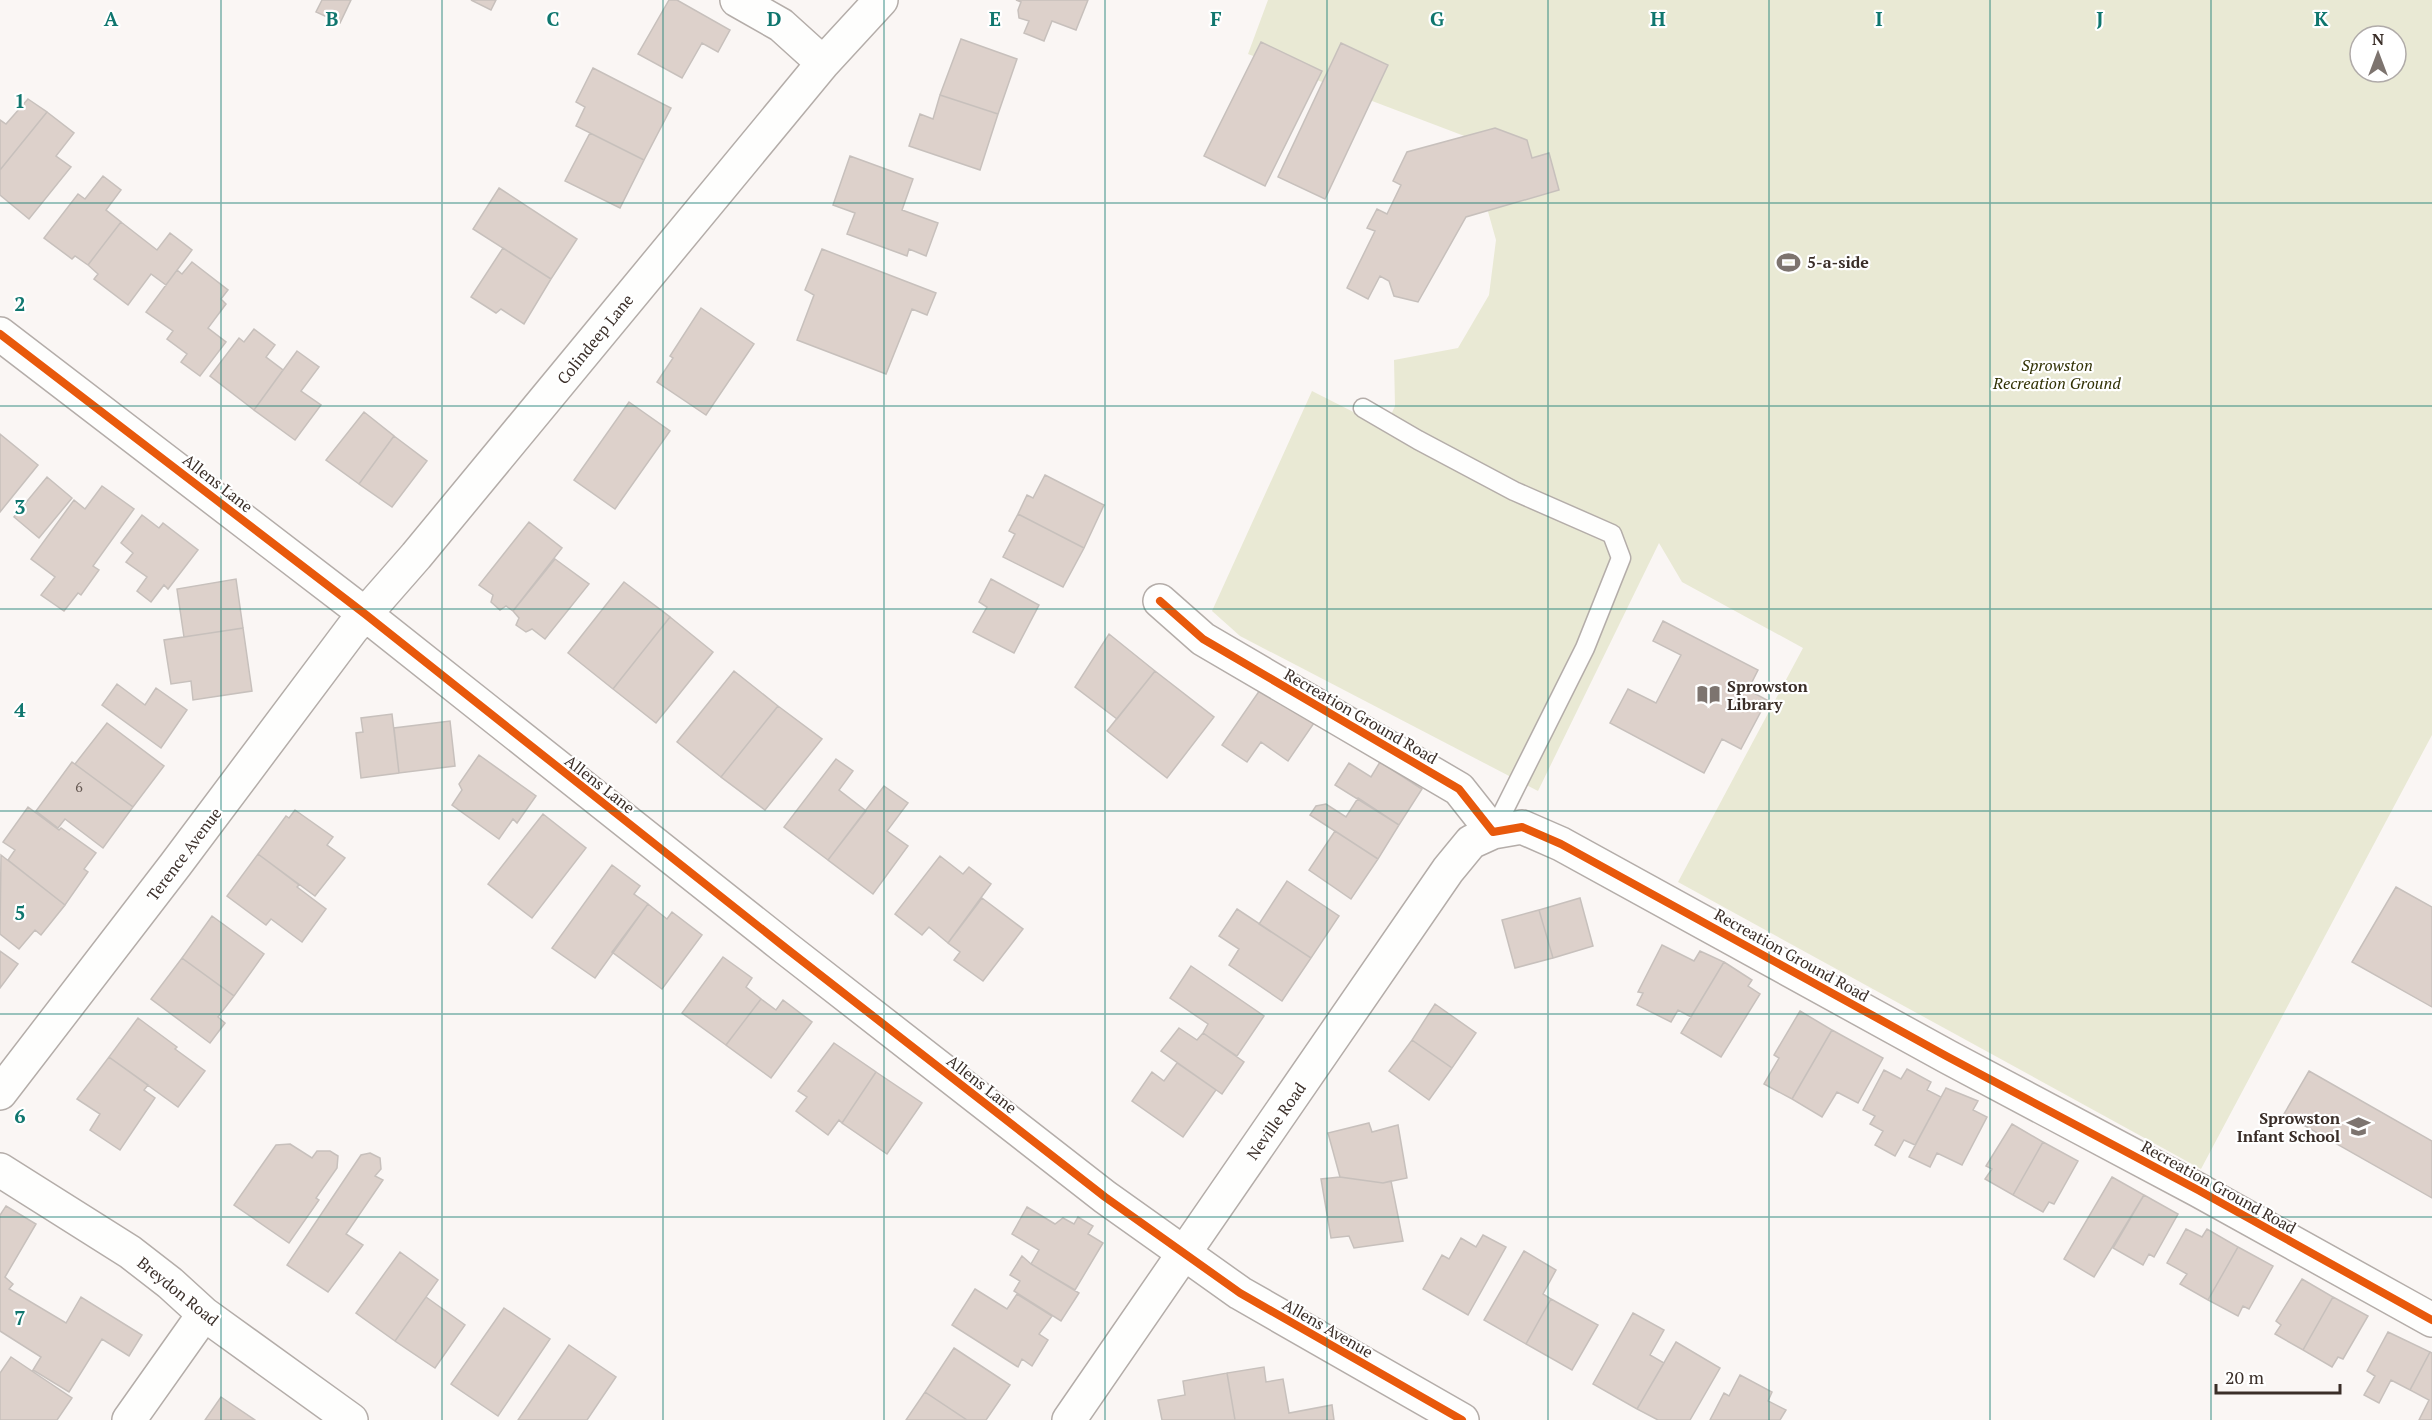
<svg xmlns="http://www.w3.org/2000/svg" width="2432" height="1420" viewBox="0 0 2432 1420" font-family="'PT Serif',serif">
<rect width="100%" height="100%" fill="#faf6f4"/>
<!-- green -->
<path fill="#e9e9d4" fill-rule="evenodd" d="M1268,0H2432V735L2201,1169L1678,882L1803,648L1682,582L1659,543L1538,791L1240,636L1212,611L1312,391L1385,428L1395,406L1394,360L1458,348L1489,295L1496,240L1467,137L1248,54ZM2360,36H2396V72H2360Z"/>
<!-- building -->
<path fill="#ddd1cb" stroke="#c7c0bc" stroke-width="1.5" d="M322,0H351L340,23L316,12Z
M471,0H496L491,10Z
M669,0H677L730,30L718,52L702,43L682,78L638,54Z
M1016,0H1088L1076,30L1052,21L1044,41L1024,33L1029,21L1019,18L1018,10L1021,2Z
M961,39L1017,59L998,114L940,95Z
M1261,42L1322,71L1265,186L1204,156Z
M1341,43L1388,65L1325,199L1278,177Z
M593,68L671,108L644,160L576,126L585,107L576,102Z
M940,95L998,114L980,170L909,146L920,114L933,119Z
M28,99L47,112L0,170V120L6,124Z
M47,112L74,133L56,156L71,167L29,219L0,195V170Z
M1495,128L1527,140L1532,158L1549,153L1559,190L1466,217L1418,302L1394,296L1389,281L1380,276L1368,299L1347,288L1375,231L1367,228L1377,209L1387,214L1401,185L1393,181L1407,152Z
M590,133L644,160L620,208L565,181Z
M850,156L913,179L902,210L938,223L926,256L909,249L907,256L847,234L855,213L833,205Z
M103,176L121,190L106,210L121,222L88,265L75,256L72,259L44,238L78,194L85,199Z
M499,188L577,239L551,279L473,229Z
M121,222L157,250L170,233L192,250L166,285L151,274L128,305L94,279L98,274L88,265Z
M503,248L551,279L524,324L501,309L496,313L471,297Z
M822,249L936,293L927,315L912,309L886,374L797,340L814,295L805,290Z
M192,262L228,290L221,299L226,304L208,328L226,342L200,376L181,362L187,354L167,339L173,331L146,312L177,270L182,274Z
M701,308L754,344L706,415L657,382L673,358L670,356Z
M254,329L275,345L266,357L283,370L254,410L210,376L239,338L244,342Z
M297,351L319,367L301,391L321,405L295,440L254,410Z
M629,402L670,431L615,509L574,480Z
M364,412L394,436L359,484L326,460Z
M0,434L38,465L0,512Z
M394,436L427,461L392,507L359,484Z
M1045,475L1104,505L1084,548L1018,514L1027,495L1033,498Z
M47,477L72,498L39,538L14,517Z
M102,486L134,509L93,566L99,570L81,595L78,593L64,611L41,595L55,577L31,559L74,500L85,509Z
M1018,514L1084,548L1063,587L1003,557L1015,534L1009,531Z
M142,515L159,528L163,523L198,550L168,589L164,585L151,602L137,591L147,577L126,562L133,553L121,543Z
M529,522L562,548L513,611L506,606L500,610L491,602L493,595L479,585Z
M555,559L589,584L545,639L532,629L526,632L516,625L519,618L513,611Z
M236,579L243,628L184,637L177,589Z
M991,579L1039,605L1014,653L973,632L987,607L979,602Z
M624,582L670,617L613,689L568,653Z
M670,617L713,652L656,723L613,689Z
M1663,621L1758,670L1748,690L1767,700L1741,749L1722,739L1704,773L1610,723L1628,689L1656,703L1681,655L1653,641Z
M243,628L252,691L193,700L191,681L171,684L164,640Z
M1109,634L1155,671L1117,719L1075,687Z
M734,671L778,706L721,777L677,742Z
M1155,671L1214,717L1167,778L1107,731Z
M117,684L145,705L156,688L187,710L161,748L102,705Z
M1262,687L1314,723L1288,761L1261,742L1247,762L1222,745Z
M778,706L822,739L765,810L721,777Z
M392,714L399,773L361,778L356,733L363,732L361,718Z
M450,721L455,766L399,773L394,728Z
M107,723L164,766L133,807L75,764Z
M479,755L536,796L517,823L513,819L499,839L452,805L462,790L459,784Z
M836,759L853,771L839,790L866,811L828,860L784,827Z
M72,762L133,807L103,848L65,819L58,828L36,811Z
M1380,762L1422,789L1399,825L1335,785L1349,763L1371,777Z
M884,786L908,803L887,831L908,846L873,894L828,860Z
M1358,798L1399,825L1378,859L1310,815L1316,806L1326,804L1346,817Z
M28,807L59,830L61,828L96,853L84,869L88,872L65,905L8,860L15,850L3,842Z
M295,810L333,837L327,845L345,858L315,896L258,854L286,816L289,818Z
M543,814L586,848L532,918L488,884Z
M1335,831L1378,859L1351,899L1309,870Z
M258,854L299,885L297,887L326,909L302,942L271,919L266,925L227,896Z
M1,855L65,905L41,935L35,930L19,949L0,934Z
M940,856L963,874L969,867L991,884L948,943L929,927L922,935L895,914Z
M612,865L640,886L634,894L648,904L595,978L552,948Z
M1287,881L1339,916L1311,958L1259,924Z
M2396,887L2432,907V1007L2352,962Z
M982,898L1023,929L983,981L954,960L960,952L948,943Z
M1580,898L1593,946L1553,958L1539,910Z
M648,904L667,919L672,912L702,935L662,989L612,952Z
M1237,909L1311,958L1282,1001L1229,965L1239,949L1219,936Z
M1539,910L1553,958L1515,968L1502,920Z
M212,916L264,954L234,996L182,958Z
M1662,945L1694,961L1700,951L1724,962L1691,1017L1678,1010L1671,1022L1637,1005L1643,993L1638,992Z
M0,951L18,964L0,988Z
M723,957L752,978L746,987L761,999L726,1045L682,1013Z
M182,958L234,996L218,1017L225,1023L210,1043L151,999Z
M1724,962L1752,980L1748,986L1760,994L1721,1057L1681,1033Z
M1191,966L1264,1016L1237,1056L1203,1033L1208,1024L1170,998Z
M761,999L776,1010L783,1000L812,1022L771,1078L726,1045Z
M1435,1004L1476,1033L1452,1068L1412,1040Z
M1800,1011L1832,1030L1792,1099L1764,1084L1779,1058L1774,1055Z
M138,1018L177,1047L175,1049L205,1071L178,1107L109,1057Z
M1179,1028L1197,1040L1203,1033L1244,1062L1222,1094L1161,1051Z
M1832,1030L1883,1058L1858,1103L1837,1092L1822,1117L1792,1099Z
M1412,1040L1452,1068L1429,1100L1389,1071Z
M834,1043L876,1072L842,1123L839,1120L828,1135L796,1111L807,1097L798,1091Z
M109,1057L148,1085L144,1090L155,1098L120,1150L90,1130L100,1114L77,1099Z
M1177,1063L1216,1090L1183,1137L1132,1101L1152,1072L1164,1081Z
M1907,1069L1931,1082L1927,1090L1941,1097L1915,1145L1904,1140L1895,1156L1875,1145L1883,1131L1870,1124L1875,1116L1863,1110L1884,1070L1901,1079Z
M2309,1071L2432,1141V1198L2284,1114Z
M876,1072L922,1103L887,1154L842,1123Z
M1946,1088L1978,1101L1973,1110L1987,1117L1962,1165L1937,1153L1930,1167L1909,1157Z
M1369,1123L1372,1132L1398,1125L1407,1178L1383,1183L1340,1177L1328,1133Z
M2012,1124L2043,1142L2013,1195L1985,1179L1992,1169L1986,1166Z
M2043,1142L2078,1161L2054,1204L2049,1202L2043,1212L2013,1195Z
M290,1144L312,1158L317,1151H330L338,1156L337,1168L316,1198L319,1200L289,1243L234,1205L276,1145Z
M370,1153L380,1158L381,1169L375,1176L383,1180L346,1234L363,1245L328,1292L287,1265L361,1155Z
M1340,1177L1383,1183L1391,1181L1403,1241L1354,1248L1349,1236L1331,1238L1321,1179Z
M2112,1177L2144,1195L2094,1277L2064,1259Z
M2144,1195L2178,1214L2154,1257L2149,1254L2143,1265L2113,1248Z
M6,1206L36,1224L5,1277L13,1284L9,1289L66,1323L81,1297L142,1335L129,1356L102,1339L69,1392L33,1370L41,1357L0,1331V1215Z
M1027,1207L1055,1224L1063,1218L1074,1224L1078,1217L1093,1226L1088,1234L1103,1243L1075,1290L1031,1264L1039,1250L1012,1234Z
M2186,1229L2202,1237L2207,1229L2238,1247L2208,1300L2180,1284L2187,1274L2167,1263Z
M1483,1235L1506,1247L1468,1315L1423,1289L1442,1255L1449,1259L1461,1238L1476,1247Z
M2238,1247L2273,1266L2249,1309L2243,1306L2238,1316L2208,1300Z
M1524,1251L1556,1270L1543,1294L1551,1299L1526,1344L1484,1320Z
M400,1252L438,1280L395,1341L356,1313Z
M1022,1256L1031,1264L1079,1293L1061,1321L1014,1291L1020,1281L1010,1275Z
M2302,1279L2333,1297L2303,1350L2275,1334L2281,1325L2276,1321Z
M975,1289L1007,1309L1017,1294L1052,1316L1039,1334L1048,1340L1032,1366L1022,1359L1018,1367L952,1325Z
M426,1297L465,1325L435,1368L395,1341Z
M2333,1297L2368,1316L2343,1359L2338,1357L2332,1367L2303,1350Z
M1551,1299L1598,1325L1572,1370L1526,1344Z
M504,1308L550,1339L498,1416L451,1384Z
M1633,1313L1664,1330L1650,1355L1664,1363L1637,1409L1593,1384Z
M2388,1332L2430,1352L2410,1390L2391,1380L2379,1403L2364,1395L2375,1376L2367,1371Z
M1676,1342L1720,1368L1690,1420H1658L1637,1409Z
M569,1345L616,1377L587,1420H518Z
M954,1348L1010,1385L986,1420H967L925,1392Z
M2430,1352L2432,1353V1420H2419L2429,1400L2410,1390Z
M11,1357L72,1398L57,1420H0V1373Z
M1264,1367L1266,1382L1283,1379L1289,1413L1332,1405L1334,1420H1235L1227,1373Z
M1227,1373L1235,1420H1162L1158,1400L1185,1395L1183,1381Z
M1740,1375L1772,1392L1768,1401L1786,1410L1780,1420H1710L1724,1393L1729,1396Z
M925,1392L967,1420H906Z
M221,1397L255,1420H205Z"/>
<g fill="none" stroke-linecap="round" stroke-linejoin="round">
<defs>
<path id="service" d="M1363,408L1418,440L1514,491L1612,534L1621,558L1585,648L1493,832"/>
<path id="minor" d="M737,0L781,25L823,63
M0,334L365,614L787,949L1105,1197L1240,1293L1462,1420
M1160,601L1203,639L1459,789L1493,832L1522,827L1561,844L1948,1057L2198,1190L2432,1320
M0,1093L176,864L352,629L416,556L823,63L881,0
M0,1170L130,1252L170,1283L204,1314L351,1420
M129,1420L204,1314
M1069,1420L1448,870L1471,842L1493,832"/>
</defs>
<!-- service casing -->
<use href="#service" stroke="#b4ada9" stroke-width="21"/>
<!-- minor casing -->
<use href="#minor" stroke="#b4ada9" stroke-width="36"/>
<!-- service -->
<use href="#service" stroke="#fefefd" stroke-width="18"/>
<!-- minor -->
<use href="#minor" stroke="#fefefd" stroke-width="33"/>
<defs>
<path id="cycleway" d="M0,334L365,614L787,949L1105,1197L1240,1293L1462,1420
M1160,601L1203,639L1459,789L1493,832L1522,827L1561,844L1948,1057L2198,1190L2432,1320"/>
</defs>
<!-- cycleway casing -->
<use href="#cycleway" stroke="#fff" stroke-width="11"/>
<!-- cycleway -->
<use href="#cycleway" stroke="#e8590c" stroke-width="8"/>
</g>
<!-- grid -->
<path fill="none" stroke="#0f766e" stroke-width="1.5" stroke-opacity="0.55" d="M221,0V1420M442,0V1420M663,0V1420M884,0V1420M1105,0V1420M1327,0V1420M1548,0V1420M1769,0V1420M1990,0V1420M2211,0V1420M0,203H2432M0,406H2432M0,609H2432M0,811H2432M0,1014H2432M0,1217H2432"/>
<!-- icons -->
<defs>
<symbol id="stadium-bare" viewBox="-9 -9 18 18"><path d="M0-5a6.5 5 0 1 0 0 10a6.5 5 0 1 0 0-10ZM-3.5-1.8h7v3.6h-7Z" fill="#7d746f" stroke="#fff" stroke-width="2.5" paint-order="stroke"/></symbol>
<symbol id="library-bare" viewBox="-9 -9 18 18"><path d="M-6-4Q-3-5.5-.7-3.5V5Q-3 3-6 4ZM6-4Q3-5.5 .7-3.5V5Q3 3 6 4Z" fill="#7d746f" stroke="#fff" stroke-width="2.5" paint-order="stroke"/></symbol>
<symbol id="school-bare" viewBox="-9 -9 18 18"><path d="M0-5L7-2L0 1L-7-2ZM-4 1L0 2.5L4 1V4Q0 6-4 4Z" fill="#7d746f" stroke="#fff" stroke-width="2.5" paint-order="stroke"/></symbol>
</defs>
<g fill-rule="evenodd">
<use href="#stadium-bare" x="1772" y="246" width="33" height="33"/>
<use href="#library-bare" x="1692" y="678" width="33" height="33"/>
<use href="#school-bare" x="2342" y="1110" width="33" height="33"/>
</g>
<g text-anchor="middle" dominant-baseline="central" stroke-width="4.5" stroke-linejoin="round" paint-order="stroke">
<!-- number labels -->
<g font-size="14" fill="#635751">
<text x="79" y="786">6</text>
</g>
<!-- poi labels -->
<g font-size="16" font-weight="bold" fill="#3a2e28" stroke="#fff" text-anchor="start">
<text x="1807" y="262">5-a-side</text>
<text x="1727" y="686">Sprowston<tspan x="1727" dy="18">Library</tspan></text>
<text x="2340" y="1118" text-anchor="end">Sprowston<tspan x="2340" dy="18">Infant School</tspan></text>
</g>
<!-- street labels -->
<g font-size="16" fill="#3a2e28" stroke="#fff">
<text transform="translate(595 339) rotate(-51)">Colindeep Lane</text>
<text transform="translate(218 483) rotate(38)">Allens Lane</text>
<text transform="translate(1361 716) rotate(30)">Recreation Ground Road</text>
<text transform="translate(600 784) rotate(38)">Allens Lane</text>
<text transform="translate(184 854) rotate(-53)">Terence Avenue</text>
<text transform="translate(1792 955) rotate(29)">Recreation Ground Road</text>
<text transform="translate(982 1084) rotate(38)">Allens Lane</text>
<text transform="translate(1276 1121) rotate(-55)">Neville Road</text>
<text transform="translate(2219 1187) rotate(29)">Recreation Ground Road</text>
<text transform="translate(178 1291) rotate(39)">Breydon Road</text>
<text transform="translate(1328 1328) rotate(30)">Allens Avenue</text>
</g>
<!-- park labels -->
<g font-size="16" font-style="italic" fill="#313104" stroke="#fff">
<text x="2057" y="365">Sprowston<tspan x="2057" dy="18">Recreation Ground</tspan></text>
</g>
</g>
<g font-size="20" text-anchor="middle" font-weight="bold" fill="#0f766e" stroke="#fff" stroke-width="4.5" stroke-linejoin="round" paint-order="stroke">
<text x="111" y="26">A</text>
<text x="332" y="26">B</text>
<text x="553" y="26">C</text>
<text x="774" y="26">D</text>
<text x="995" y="26">E</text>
<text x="1216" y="26">F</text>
<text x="1437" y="26">G</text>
<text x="1658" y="26">H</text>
<text x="1879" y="26">I</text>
<text x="2100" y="26">J</text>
<text x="2321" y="26">K</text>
<text x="20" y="108">1</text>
<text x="20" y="311">2</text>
<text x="20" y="514">3</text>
<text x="20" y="717">4</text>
<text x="20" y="920">5</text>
<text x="20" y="1123">6</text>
<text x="20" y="1325">7</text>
</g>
<!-- north arrow -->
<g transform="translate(2378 54)"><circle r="28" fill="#ffffff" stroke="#b0aba9" stroke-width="1.5"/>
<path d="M0-4.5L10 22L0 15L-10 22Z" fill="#7d746f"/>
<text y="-9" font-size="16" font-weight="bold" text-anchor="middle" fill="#3a2e28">N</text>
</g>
<!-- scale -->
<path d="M2216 1384v9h124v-9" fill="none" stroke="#3a2e28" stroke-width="3"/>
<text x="2225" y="1384" font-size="18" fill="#3a2e28" stroke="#ffffff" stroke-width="4.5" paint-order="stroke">20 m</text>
</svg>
